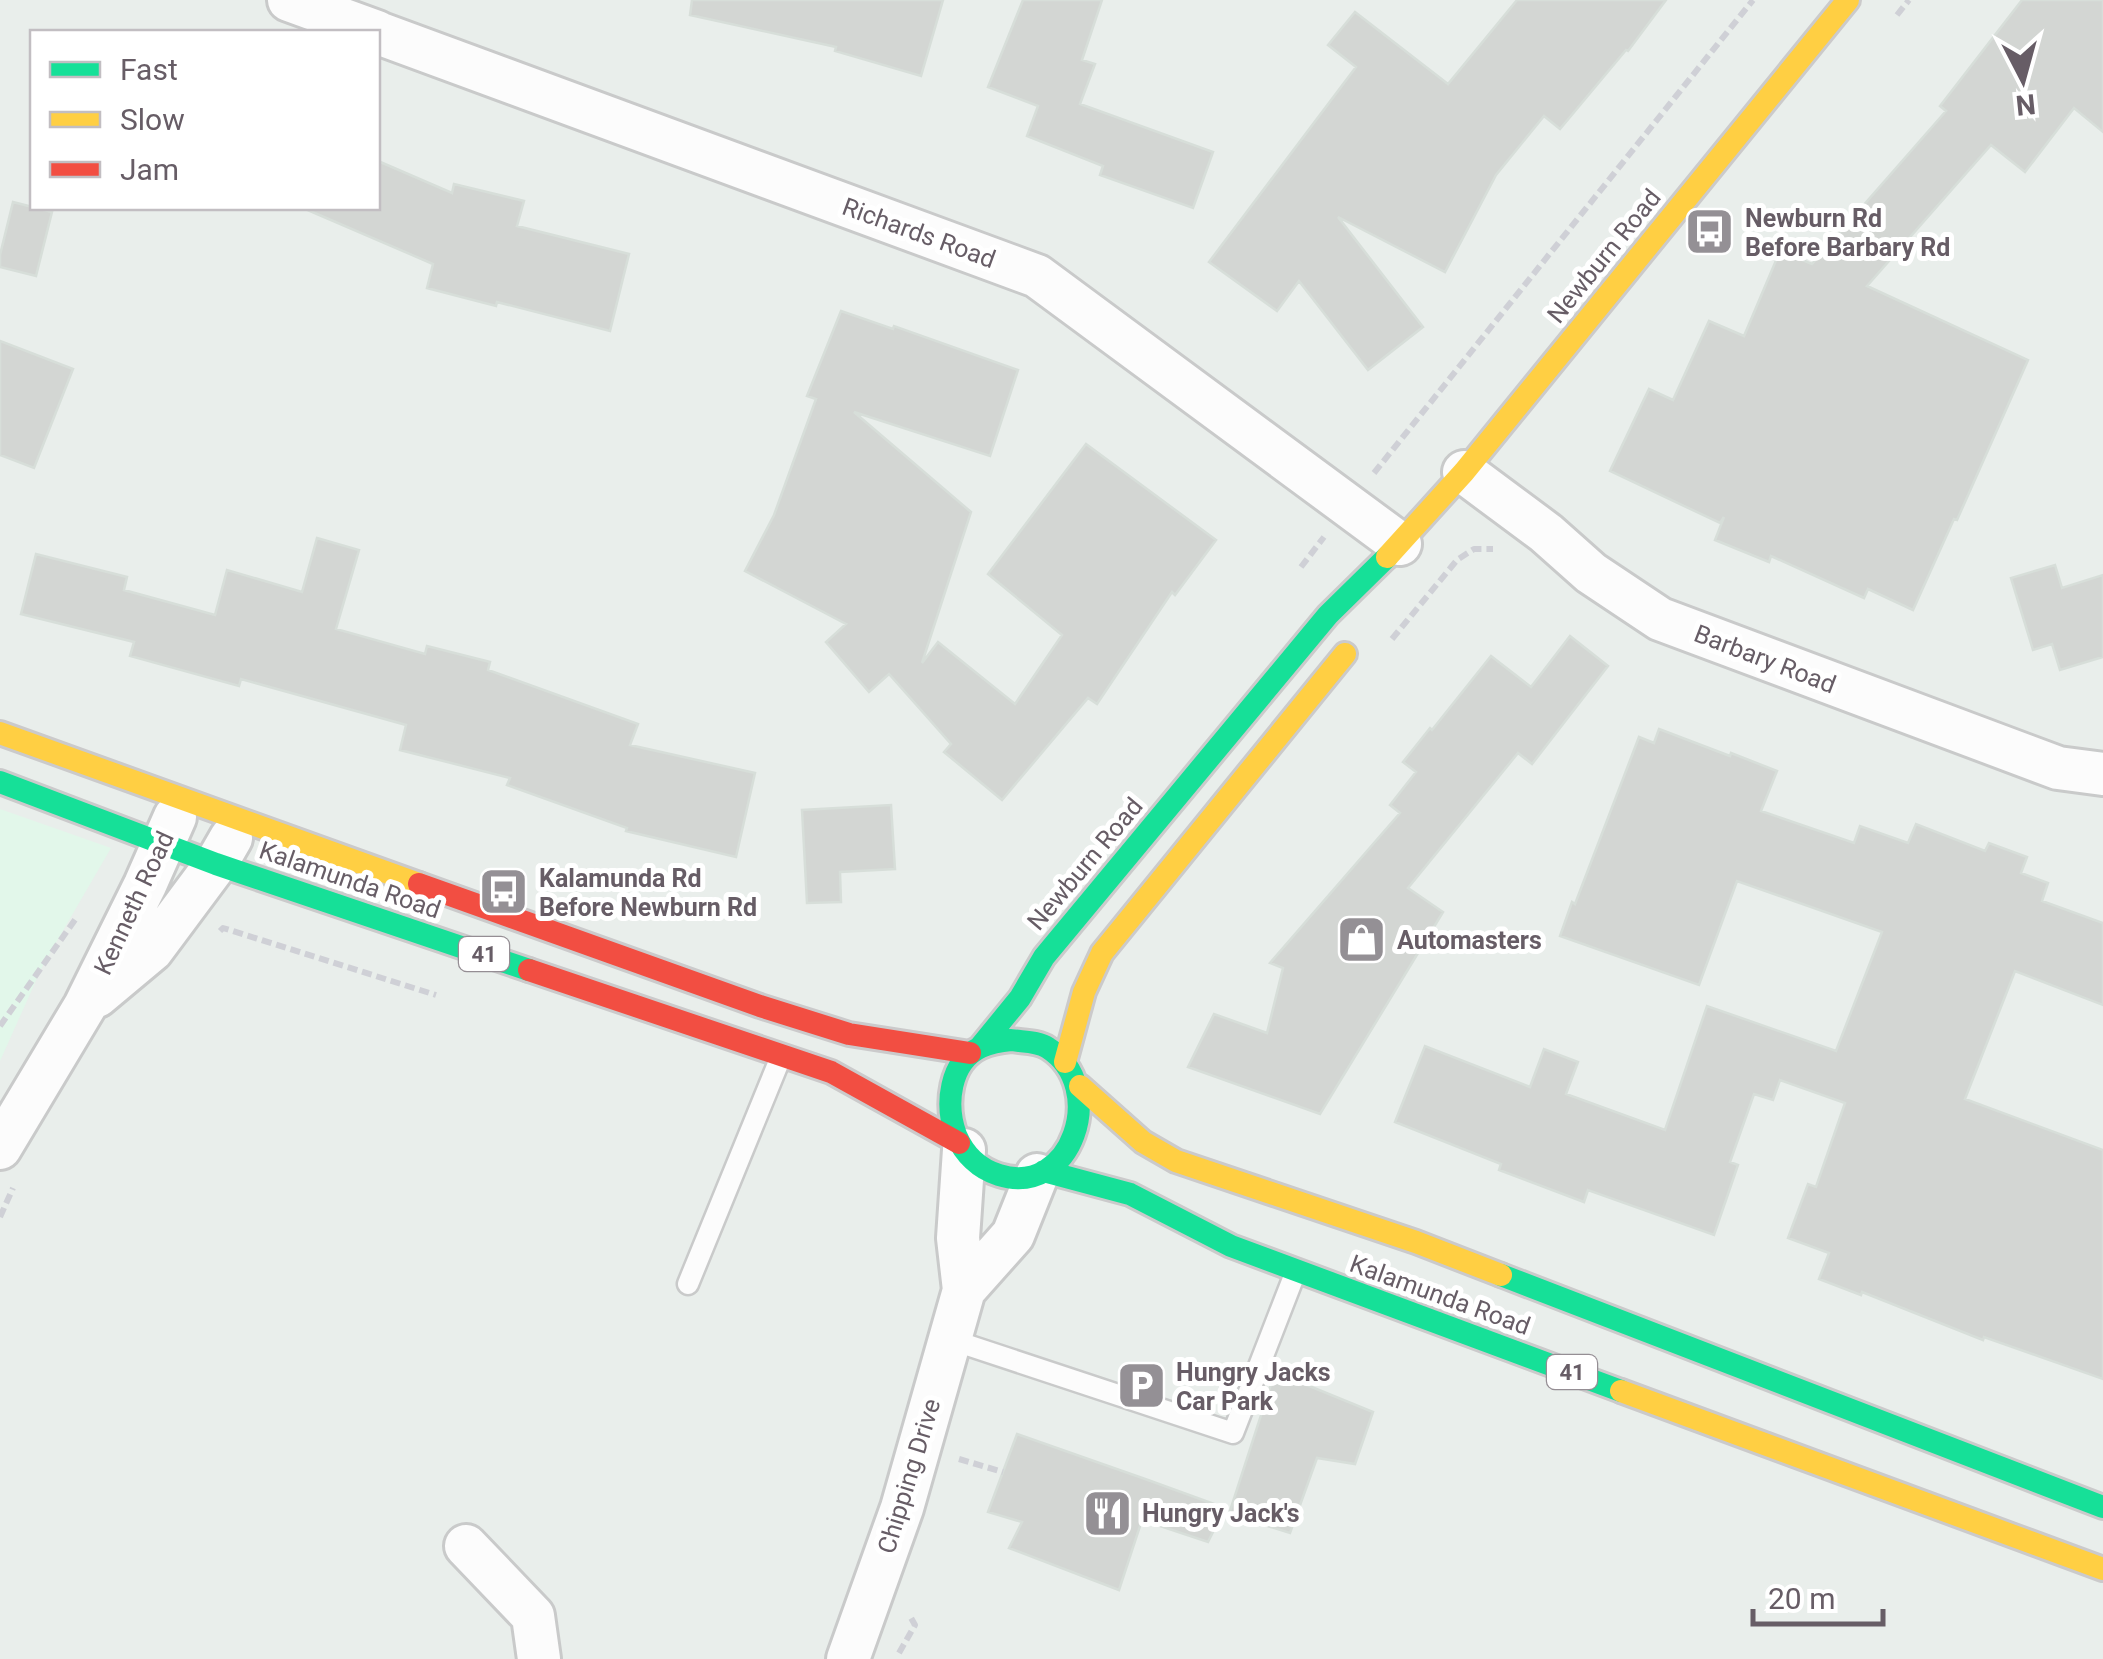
<svg xmlns="http://www.w3.org/2000/svg" width="2103" height="1659" viewBox="0 0 2103 1659" font-family="Roboto,sans-serif">
<rect width="100%" height="100%" fill="#e9eeeb"/>
<!-- commercial -->
<path fill="#e2f7ea" d="M0,809L111,848L43,965L0,1061Z"/>
<!-- building -->
<path fill="#d3d6d3" stroke="#d7ded9" stroke-width="2.5" d="M692,0H943L921,76L835,51L836,47L690,15Z
M1023,0H1102L1082,60L1095,64L1080,104L1213,152L1193,208L1100,175L1103,166L1027,136L1038,106L988,87Z
M1517,0H1666L1628,51L1626,50L1560,129L1544,116L1496,175L1445,272L1338,217L1423,327L1368,370L1299,281L1277,311L1209,262L1356,67L1328,45L1355,12L1448,84Z
M2022,0H2103V132L2074,108L2025,172L1991,145L1867,286L2028,360L1957,520L1954,519L1913,610L1868,589L1864,598L1771,556L1769,562L1715,540L1724,517L1720,523L1610,471L1649,389L1673,400L1709,321L1744,336L1780,251L1812,264L1946,111L1940,106Z
M378,161L452,193L454,184L524,201L517,226L629,254L610,331L497,302L496,306L427,288L433,264L303,208H378Z
M13,202L52,212L36,276L0,267V255Z
M841,311L893,329L894,326L1018,370L990,456L854,412L971,512L922,663L938,642L1015,704L1062,635L988,574L1086,444L1216,540L1175,595L1172,592L1097,704L1088,698L1002,800L944,752L951,744L889,674L869,692L826,642L846,624L745,571L774,515L816,399L807,396Z
M0,341L73,369L34,468L0,455Z
M317,538L359,550L336,629L425,654L427,646L490,662L488,670L638,724L630,745L755,773L736,857L626,831L627,828L507,785L510,778L400,750L406,725L241,679L239,686L130,656L134,642L21,614L36,554L127,577L124,590L215,615L227,570L302,592Z
M2055,565L2062,588L2103,575V657L2060,670L2052,644L2033,650L2011,578Z
M1570,636L1608,666L1532,764L1518,753L1408,888L1443,912L1320,1114L1188,1067L1214,1014L1267,1033L1283,968L1270,963L1400,813L1390,805L1416,772L1403,762L1430,728L1432,730L1491,656L1531,687Z
M1659,729L1730,756L1731,753L1777,771L1761,811L1854,843L1860,826L1908,843L1916,824L1985,851L1989,843L2027,857L2021,873L2048,883L2042,901L2103,923V1005L2015,971L1965,1099L2103,1150V1379L1984,1337L1983,1340L1862,1292L1861,1295L1819,1279L1829,1253L1788,1238L1808,1184L1816,1187L1845,1103L1780,1080L1773,1100L1754,1094L1730,1162L1738,1165L1714,1235L1588,1190L1584,1202L1499,1170L1501,1164L1395,1122L1425,1046L1530,1087L1544,1049L1578,1062L1566,1094L1665,1130L1707,1006L1836,1051L1882,932L1737,881L1699,985L1560,936L1572,902L1575,904L1639,737L1654,743Z
M891,805L895,869L840,872L841,902L807,903L802,810Z
M1275,1372L1373,1412L1355,1464L1317,1458L1290,1533L1229,1514Z
M1017,1434L1148,1480L1225,1508L1208,1542L1142,1520L1119,1590L1009,1548L1022,1522L988,1512Z"/>
<g fill="none" stroke-linecap="round" stroke-linejoin="round">
<defs>
<path id="lane" d="M688,1284L780,1059
M949,1339L1233,1433L1296,1271"/>
<path id="street" d="M289,0L377,32
M378,33L1037,276L1400,544
M1464,472L1546,533L1591,573L1660,619L2058,768L2103,774
M97,996L152,950L216,864L231,838
M0,1148L85,1006L145,885L175,817
M964,1290L1013,1235L1037,1175
M466,1546L533,1616L539,1659
M848,1659L902,1508L964,1290L958,1238L964,1150"/>
<path id="fast" d="M0,782L216,864L529,970
M1011,1040C1023,1042 1038,1041 1048,1048C1109,1087 1072,1198 999,1175C979,1169 964,1154 956,1135C945,1105 949,1062 981,1047C990,1043 1001,1041 1011,1040Z
M980,1047L1020,998L1044,957L1328,615L1387,557
M1044,1171L1130,1194L1231,1246L1621,1391
M1501,1275L2103,1507"/>
<path id="slow" d="M1387,557L1464,472L1848,0
M0,733L419,884
M1065,1062L1084,992L1102,953L1345,654
M1080,1086L1143,1142L1176,1161L1416,1242L1501,1275
M1621,1391L2103,1569"/>
<path id="jam" d="M419,884L760,1006L849,1034L970,1053
M529,970L831,1072L959,1143"/>
</defs>
<!-- lane casing -->
<use href="#lane" stroke="#c9caca" stroke-width="25"/>
<!-- street casing -->
<use href="#street" stroke="#c9caca" stroke-width="48"/>
<!-- fast casing -->
<use href="#fast" stroke="#cbcacb" stroke-width="28"/>
<!-- slow casing -->
<use href="#slow" stroke="#cbcacb" stroke-width="28"/>
<!-- jam casing -->
<use href="#jam" stroke="#cbcacb" stroke-width="28"/>
<!-- path -->
<path stroke="#cfd0d6" stroke-width="6" stroke-dasharray="10 5" stroke-linecap="butt" d="M1897,15L1909,0
M1374,473L1753,0
M1301,567L1324,537
M1392,639L1457,560L1474,549H1493
M220,931L223,928L436,995
M0,1026L77,917
M0,1217L13,1188
M959,1459L1003,1472
M899,1653L915,1625L910,1616"/>
<!-- lane -->
<use href="#lane" stroke="#fcfcfc" stroke-width="20"/>
<!-- street -->
<use href="#street" stroke="#fcfcfc" stroke-width="42"/>
<!-- fast -->
<use href="#fast" stroke="#16e098" stroke-width="22"/>
<!-- slow -->
<use href="#slow" stroke="#ffcf43" stroke-width="22"/>
<!-- jam -->
<use href="#jam" stroke="#f24e42" stroke-width="22"/>
</g>
<!-- icons -->
<defs>
<symbol id="bus-square" viewBox="-11 -11 22 22"><rect x="-9" y="-9" width="18" height="18" rx="4" fill="#949095" stroke="#fff"/><path d="M-5-6H5V4H4V6H2V4H-2V6H-4V4H-5ZM-3.5-4V0h7V-4ZM-3.5 1.2v1.5H-2V1.2ZM2 1.2v1.5H3.5V1.2Z" fill="#fff"/></symbol>
<symbol id="shop-square" viewBox="-11 -11 22 22"><rect x="-9" y="-9" width="18" height="18" rx="4" fill="#949095" stroke="#fff"/><path d="M-5-2.5h2.3a2.7 3.5 0 0 1 5.4 0H5L5.5 6h-11ZM-1.5-2.5h3a1.5 2.3 0 0 0-3 0Z" fill="#fff"/></symbol>
<symbol id="parking-square" viewBox="-11 -11 22 22"><rect x="-9" y="-9" width="18" height="18" rx="4" fill="#949095" stroke="#fff"/><path d="M-3.5-5.5H1a3.5 3.5 0 0 1 0 7H-1V5.5H-3.5ZM-1-3.4V-.6H.8a1.4 1.4 0 0 0 0-2.8Z" fill="#fff"/></symbol>
<symbol id="restaurant-square" viewBox="-11 -11 22 22"><rect x="-9" y="-9" width="18" height="18" rx="4" fill="#949095" stroke="#fff"/><path d="M-5-6h1v4h1v-4h1v4h1v-4h1v5L-1.5 .5V6h-2V.5L-5-1ZM5-6V6H3V1.5H1.5Q1.5-4 5-6Z" fill="#fff"/></symbol>
</defs>
<g fill-rule="evenodd">
<use href="#bus-square" x="1682" y="204" width="55" height="55"/>
<use href="#bus-square" x="476" y="864" width="55" height="55"/>
<use href="#shop-square" x="1334" y="912" width="55" height="55"/>
<use href="#parking-square" x="1114" y="1358" width="55" height="55"/>
<use href="#restaurant-square" x="1080" y="1486" width="55" height="55"/>
</g>
<g text-anchor="middle" dominant-baseline="central" stroke-width="10" stroke-linejoin="round" paint-order="stroke">
<!-- shield labels -->
<g fill="#fff" stroke="#958e94" stroke-width="2.5">
<rect x="459" y="937" width="50" height="34" rx="8"/>
<rect x="1547" y="1355" width="50" height="34" rx="8"/>
</g>
<g font-size="22" font-weight="bold" fill="#675d66">
<text x="484" y="954">41</text>
<text x="1572" y="1372">41</text>
</g>
<!-- poi labels -->
<g font-size="25" font-weight="bold" fill="#675d66" stroke="#fff" text-anchor="start">
<text x="1745" y="218">Newburn Rd<tspan x="1745" dy="29">Before Barbary Rd</tspan></text>
<text x="539" y="878">Kalamunda Rd<tspan x="539" dy="29">Before Newburn Rd</tspan></text>
<text x="1397" y="940">Automasters</text>
<text x="1176" y="1372">Hungry Jacks<tspan x="1176" dy="29">Car Park</tspan></text>
<text x="1142" y="1513">Hungry Jack's</text>
</g>
<!-- street labels -->
<g font-size="25" fill="#675d66" stroke="#fff">
<text transform="translate(919 233) rotate(20)">Richards Road</text>
<text transform="translate(1604 256) rotate(-51)">Newburn Road</text>
<text transform="translate(1765 659) rotate(21)">Barbary Road</text>
<text transform="translate(1085 864) rotate(-50)">Newburn Road</text>
<text transform="translate(350 880) rotate(19)">Kalamunda Road</text>
<text transform="translate(134 903) rotate(-65)">Kenneth Road</text>
<text transform="translate(1440 1295) rotate(20)">Kalamunda Road</text>
<text transform="translate(909 1476) rotate(-73)">Chipping Drive</text>
</g>
</g>
<!-- legend -->
<rect x="30" y="30" width="350" height="180" fill="#ffffff" stroke="#c2bec2" stroke-width="2.5"/>
<rect x="50" y="62" width="50" height="15" fill="#16e098" stroke="#c2bec2" stroke-width="2.5"/>
<text x="120" y="80" font-size="30" fill="#675d66">Fast</text>
<rect x="50" y="112" width="50" height="15" fill="#ffcf43" stroke="#c2bec2" stroke-width="2.5"/>
<text x="120" y="130" font-size="30" fill="#675d66">Slow</text>
<rect x="50" y="162" width="50" height="15" fill="#f24e42" stroke="#c2bec2" stroke-width="2.5"/>
<text x="120" y="180" font-size="30" fill="#675d66">Jam</text>
<!-- north arrow -->
<g transform="translate(2023 80) rotate(174)" stroke="#ffffff" stroke-width="8" paint-order="stroke">
<path d="M0-8L18 38L0 25L-18 38Z" fill="#675d66"/>
<text y="-15" font-size="28" font-weight="bold" text-anchor="middle" fill="#675d66">N</text>
</g>
<!-- scale -->
<path d="M1753 1609v15h130v-15" fill="none" stroke="#675d66" stroke-width="5"/>
<text x="1768" y="1609" font-size="30" fill="#675d66" stroke="#ffffff" stroke-width="8" paint-order="stroke">20 m</text>
</svg>
